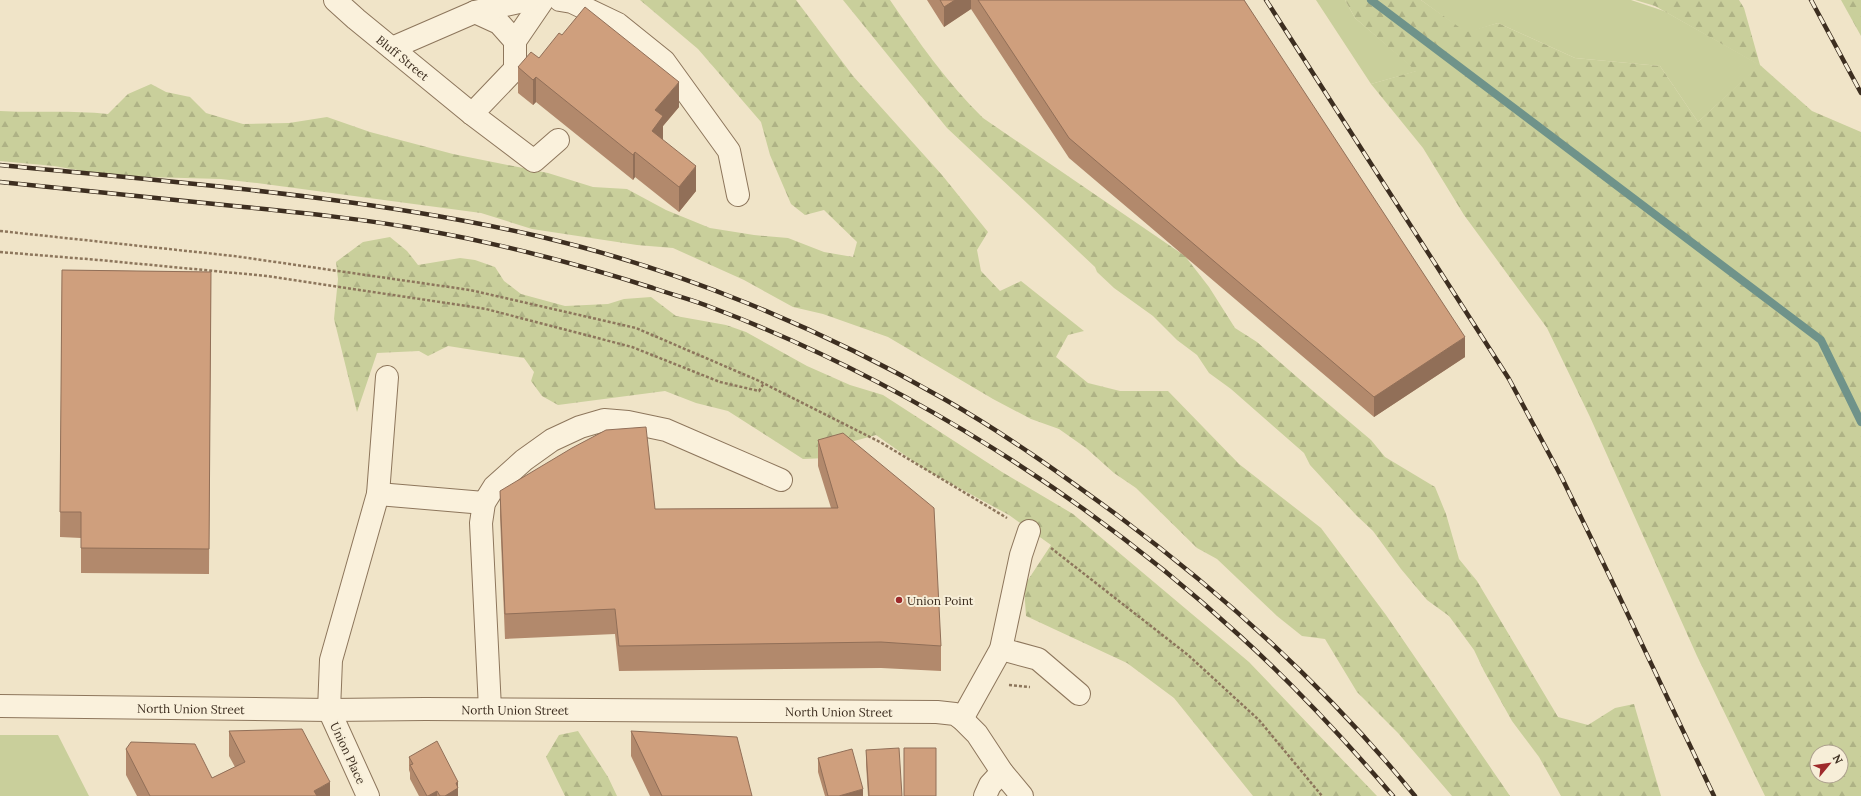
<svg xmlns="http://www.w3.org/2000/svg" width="1861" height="796" viewBox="0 0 1861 796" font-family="Lora,serif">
<defs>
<pattern id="forest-firs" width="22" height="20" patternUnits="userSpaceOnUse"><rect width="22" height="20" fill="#c9cf9b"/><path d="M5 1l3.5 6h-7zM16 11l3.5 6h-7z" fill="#aeb285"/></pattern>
</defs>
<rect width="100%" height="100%" fill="#f0e4c8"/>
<!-- grass -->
<path fill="#c9cf9b" d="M1316,0H1345L1355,18L1417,71L1371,84Z
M1421,0H1631L1664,11L1760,65L1698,122L1660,66L1575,58L1498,23L1466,33Z
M0,735H58L89,796H0Z"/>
<!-- forest -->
<path fill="url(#forest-firs)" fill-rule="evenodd" d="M640,0H796L853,76L942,175L988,232L977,250L981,271L1000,291L1021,281L1084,331L1068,335L1056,357L1088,383L1120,391H1168L1239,464L1321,528L1386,615L1510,796H1452L1398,733L1357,692L1325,639L1302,636L1277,616L1217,559L1197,548L1136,488L1114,473L1086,448L1059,429L1031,419L993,399L888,337L823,314L793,307L744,280L673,248L637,245L532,229L481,213L257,183L221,179L112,176L54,166L0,161V111C36,113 72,110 108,114L128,94L151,84L166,92L190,97L206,113L243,124L289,123L327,117L370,132L453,154L548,173L593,187L627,189L666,210L710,228L754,235L788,238L824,252L853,257L857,242L824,210L805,215L791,204L770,155L761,122L698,49Z
M843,0H890C918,41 947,83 983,118L1185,256L1209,287L1235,328L1257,342L1313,391L1371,440L1385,457L1435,487L1446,514L1459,559L1477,581L1558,717L1588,725L1615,708L1634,704L1661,796H1561L1539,757L1512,721L1484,671L1474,650L1449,616L1427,600L1401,569L1373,531L1356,515L1310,465L1304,453L1231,389L1209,373L1197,355L1177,340L1153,316L1114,288L1097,272L1095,267L947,128Z
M1345,0H1421L1466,32L1498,23L1575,58L1660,66L1698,122L1759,65L1655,6L1635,0H1739L1744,8L1760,65L1812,111L1861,132V796H1765L1697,656L1590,417L1547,328L1464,215L1423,148L1371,84L1416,71L1355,18ZM1817,752H1841V776H1817Z
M1841,0H1861V36Z
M390,237L407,251L418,265L460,258L475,260L495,267L504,281L521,294L565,306L608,304L624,299L651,297L676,316L726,325L746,332L807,366L850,385L883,395L1002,472L1073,514L1249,662L1377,796H1253L1174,698L1127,663L1026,616L1024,586L1051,545L1009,515L926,470L876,435L847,443L827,458L803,459L728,411L696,403L665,391L558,405L542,396L531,381L534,372L524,358L448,346L428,356L419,351L377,353L357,412L334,319L338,279L336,262L363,242Z
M578,731L608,777L617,796H565L546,757L559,735Z"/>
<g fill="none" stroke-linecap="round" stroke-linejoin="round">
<!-- stream -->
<path stroke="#6f938a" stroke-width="8" d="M1371,0L1821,340L1861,422"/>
<defs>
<g id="minor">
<path id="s1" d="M335,0L356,19L472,114"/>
<path d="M543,0L515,41V69L472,114L534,161L558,140"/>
<path d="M560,0L572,2L618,24L664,61L729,151L738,195"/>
<path d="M475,12L499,23L515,41"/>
<path d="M392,48L475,12L528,0"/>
<path d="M378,494L484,503"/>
<path d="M1001,649L1038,659L1079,694"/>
<path id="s2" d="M0,706L329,710L425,709L937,712L955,714L962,719L977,734L1002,772L1022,796"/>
<path d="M490,709L481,523L484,503L494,487L524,460L552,440L580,427L604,420L628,422L666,430L781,480"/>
<path d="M962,719L1001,649L1021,555L1029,531"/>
<path d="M368,796L329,710L331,660L378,494L387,377"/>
<path d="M985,796L990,785L1002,772"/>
</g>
</defs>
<!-- minor casing -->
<use href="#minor" stroke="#8d765c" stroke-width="24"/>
<!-- path -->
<path stroke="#8d765c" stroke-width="2.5" stroke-dasharray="3 2" stroke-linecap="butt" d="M0,231L234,256L470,290L636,328L757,380L880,442L1007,518
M0,252L99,260L267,276L486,309L632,347L720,382L759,391L764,383
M1051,548L1188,655L1259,720L1322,796
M1009,685L1030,687"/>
<!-- minor -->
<use href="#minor" stroke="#faf1dc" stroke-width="22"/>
<defs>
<path id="rail" d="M1266,0L1509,379L1562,478L1611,579L1714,796
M1811,0L1861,93
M0,165C181,183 364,196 542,237C681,270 820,328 944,399C1004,433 1061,474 1117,515C1227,597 1329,690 1415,796
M0,182C81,190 162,199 244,207C304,213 364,219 424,230C502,244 578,264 653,288C673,295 694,300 713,308C903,380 1091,499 1240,636C1295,686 1345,740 1393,796"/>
</defs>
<!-- rail casing -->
<use href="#rail" stroke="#3d2e20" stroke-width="4.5"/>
<!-- rail -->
<use href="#rail" stroke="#f7eed8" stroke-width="3" stroke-dasharray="9" stroke-linecap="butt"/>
</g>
<!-- wall -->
<path fill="#b2896c" d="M927,0H1244L1465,357L1374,417L1069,158L971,9L944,27Z
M562,35L679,107L663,126V140L696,191L679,212L635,177L633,180L536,102L533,105L518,93V67L539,58Z
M62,270L211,272L209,574L81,573V538L60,537Z
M818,440L941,646V671L881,668L619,671L615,634L505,639L500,516V491L655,509L831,508L818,466Z
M229,731L330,796H137L126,775V749L212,778L235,767L229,756Z
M631,731L752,796H650L631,756Z
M866,750L902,796H868L866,764Z
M409,757L458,782V796H419L410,779V773L409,770Z
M818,758L863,796H825L818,772Z"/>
<!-- shaded-wall -->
<path fill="#916f58" d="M955,0H971V9L944,27V7Z
M536,77V102L533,105V80Z
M679,82V107L663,126V142L652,131L655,110Z
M635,152V177L633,180V155Z
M696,166V191L679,212V187Z
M1465,337V357L1374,417V397Z
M330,782V796H314V791Z
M458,782V796H445L456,783Z
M863,789V796H839Z
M437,791V796H428Z"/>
<!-- building -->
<path fill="#cf9f7d" stroke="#916f58" d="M940,0H955L944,7Z
M978,0H1244L1465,337L1374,397L1069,138Z
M585,7L679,82L655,110L663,116L652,131L696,166L679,187L635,152L633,155L536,77L533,80L518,67L531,52L539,58L559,33L562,35Z
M62,270L211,272L209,549L81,548V512H60Z
M646,427L655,509L838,508L818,440L843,433L934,508L941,646L881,642L619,646L615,609L505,614L500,491L572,448L606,430Z
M302,729L330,782L314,791L317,796H150L126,749L131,742L195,744L212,778L245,762L229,731Z
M631,731L737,737L752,796H662Z
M437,741L458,782L456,783L458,788L445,796H440L437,791L428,796H427L410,765L413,764L409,757Z
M899,748L902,796H869L866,750Z
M904,748H936V796H904Z
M852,749L863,789L839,796H828L818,758Z"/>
<!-- markers -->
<circle fill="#9e2a2b" stroke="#f7eed8" stroke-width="1.5" cx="899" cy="600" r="4"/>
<g text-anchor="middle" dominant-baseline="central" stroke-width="4" stroke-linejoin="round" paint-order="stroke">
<!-- street labels -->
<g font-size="12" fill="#3d2e20" stroke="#f7eed8">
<text stroke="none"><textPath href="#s1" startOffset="89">Bluff Street</textPath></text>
<text stroke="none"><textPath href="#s2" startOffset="191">North Union Street</textPath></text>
<text stroke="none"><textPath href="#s2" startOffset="515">North Union Street</textPath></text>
<text stroke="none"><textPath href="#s2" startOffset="839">North Union Street</textPath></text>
<text transform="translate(348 753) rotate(65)">Union Place</text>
</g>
<!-- poi labels -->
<g font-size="12" fill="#3d2e20" stroke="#f7eed8" text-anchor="start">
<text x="907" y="600">Union Point</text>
</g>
</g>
<!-- north arrow -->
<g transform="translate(1829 764) rotate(61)"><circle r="19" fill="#f7eed8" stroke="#ada18e"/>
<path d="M0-3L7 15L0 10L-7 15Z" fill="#9e2a2b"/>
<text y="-6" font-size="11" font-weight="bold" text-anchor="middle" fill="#3d2e20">N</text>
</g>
</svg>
